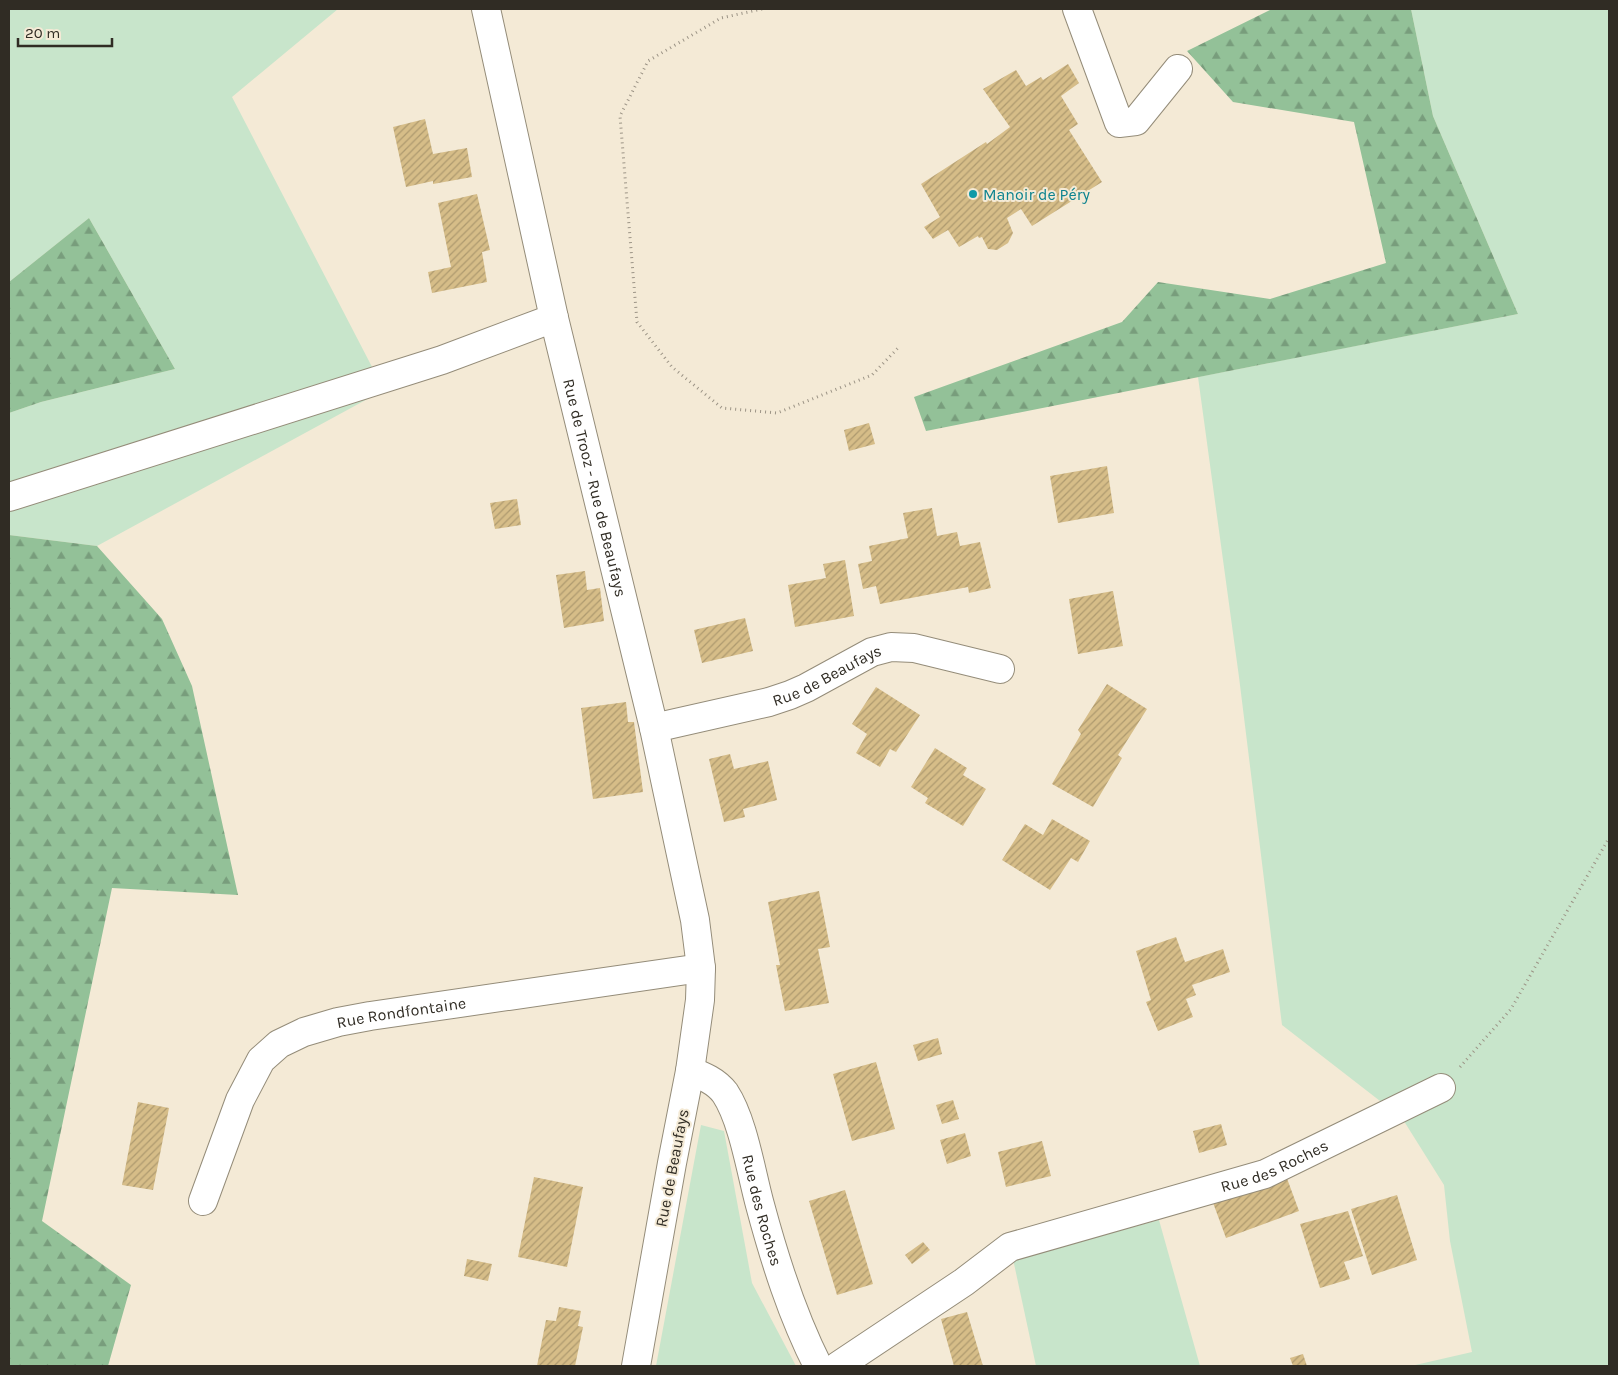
<svg xmlns="http://www.w3.org/2000/svg" width="1618" height="1375" viewBox="0 0 1618 1375" font-family="Karla,sans-serif">
<defs>
<pattern id="forest-firs" width="22" height="20" patternUnits="userSpaceOnUse" patternTransform="scale(1.25)"><rect width="22" height="20" fill="#93c198"/><path d="M5 1l3.5 6h-7zM16 11l3.5 6h-7z" fill="#789d7c"/></pattern>
<pattern id="building-hatch" width="6" height="6" patternUnits="userSpaceOnUse" patternTransform="scale(1.25)"><rect width="6" height="6" fill="#d6bd88"/><path d="M-1 1l2-2M0 6l6-6M5 7l2-2" fill="none" stroke="#ae9a6f"/></pattern>
</defs>
<rect width="100%" height="100%" fill="#f4ead6"/>
<!-- green -->
<path fill="#c8e5cb" d="M9,9H338L232,97L384,390L97,546L9,535V413L41,402L175,369L89,218L9,282Z
M1411,9H1609V1366H1411L1472,1352L1450,1241L1444,1185L1402,1118L1282,1025L1239,677L1198,377L1518,314L1433,116Z
M701,1125L724,1131L752,1283L796,1366H656Z
M1159,1220L1200,1366H1036L1013,1259Z"/>
<!-- forest -->
<path fill="url(#forest-firs)" d="M1272,9H1411L1433,116L1518,314L926,431L914,397L1122,322L1158,282L1270,299L1386,263L1354,122L1233,102L1187,51Z
M89,218L175,369L41,402L9,413V282Z
M9,535L97,546L162,619L192,686L238,895L112,888L42,1221L131,1285L108,1366H9Z"/>
<!-- building -->
<path fill="url(#building-hatch)" d="M1068,64L1079,83L1061,96L1078,124L1069,130L1102,182L1032,226L1021,209L1007,218L1013,233L1008,243L997,250L988,249L982,237L979,238L978,236L959,247L948,230L933,239L924,227L940,217L921,184L986,142L987,144L1010,127L983,89L1016,70L1026,86L1041,77L1043,80Z
M425,119L433,154L467,148L472,177L433,184V181L406,187L393,127Z
M477,194L490,250L482,252L487,282L432,293L428,272L451,267L438,203Z
M869,423L875,444L849,451L844,430Z
M1107,466L1114,513L1058,523L1050,476Z
M517,499L521,525L495,529L490,503Z
M932,508L937,536L957,532L960,546L980,542L991,588L969,593L968,587L880,604L876,586L863,589L858,564L872,561L869,546L908,538L903,513Z
M845,560L854,616L795,627L788,585L826,578L823,564Z
M585,571L587,590L600,588L604,621L564,628L556,575Z
M1113,591L1123,646L1078,654L1069,599Z
M745,618L753,651L702,663L694,630Z
M1107,684L1147,709L1118,755L1122,758L1093,807L1052,784L1081,734L1078,730Z
M876,687L920,715L896,752L890,749L880,767L856,753L867,734L852,724Z
M626,702L628,722H634L643,792L593,799L581,708Z
M935,748L967,768L963,775L986,789L963,826L925,803L928,798L911,787Z
M730,754L734,769L768,761L777,800L743,809L745,817L724,822L709,759Z
M1052,819L1090,841L1078,862L1071,858L1050,890L1002,860L1025,824L1043,835Z
M819,891L830,947L818,949L829,1003L785,1011L776,965H780L768,902Z
M1176,937L1185,962L1223,949L1230,972L1192,985L1196,995L1186,999L1193,1017L1158,1031L1146,1002L1151,1000L1136,951Z
M938,1038L942,1054L918,1061L913,1045Z
M876,1062L895,1129L852,1141L833,1074Z
M953,1100L959,1119L942,1124L936,1105Z
M138,1102L169,1108L153,1190L122,1185Z
M1221,1124L1227,1145L1199,1153L1193,1131Z
M965,1133L971,1156L947,1164L940,1140Z
M1042,1141L1051,1176L1006,1187L998,1152Z
M1285,1173L1299,1211L1226,1238L1212,1200Z
M534,1177L583,1187L567,1267L518,1257Z
M845,1190L873,1284L837,1295L809,1201Z
M1397,1195L1417,1260L1372,1275L1351,1209Z
M1348,1211L1363,1256L1344,1262L1350,1279L1320,1288L1300,1224Z
M923,1242L930,1250L912,1264L905,1255Z
M467,1259L492,1264L488,1281L464,1276Z
M559,1307L581,1311L578,1326L583,1327L575,1366H537L546,1320L556,1321Z
M967,1312L983,1366H954L941,1319Z
M1303,1354L1307,1366H1293L1290,1358Z"/>
<g fill="none" stroke-linecap="round" stroke-linejoin="round">
<defs>
<g id="minor">
<path id="s1" d="M486,9L554,318L654,728L695,920L701,968L700,1000L690,1071L672,1163L636,1366"/>
<path d="M1077,9L1119,123L1136,121L1178,69"/>
<path d="M9,497L442,360L554,318"/>
<path id="s2" d="M654,728L769,702L790,695L806,688L872,652L891,647L914,648L1000,669"/>
<path id="s3" d="M690,1071C703,1076 716,1081 725,1093C743,1120 751,1172 760,1205C775,1261 792,1315 818,1366"/>
<path id="s4" d="M203,1201L240,1100L261,1060L279,1044L304,1032L338,1022L370,1016L701,968"/>
<path id="s5" d="M838,1366L964,1282L1010,1247L1265,1174L1441,1088"/>
</g>
</defs>
<!-- minor casing -->
<use href="#minor" stroke="#948c79" stroke-width="30"/>
<!-- path -->
<path stroke="#9c9486" stroke-width="3" stroke-dasharray="1 4" stroke-linecap="butt" d="M762,9L721,18L648,61L620,116L637,322L672,367L722,408L777,413L872,375L898,348
M1460,1067L1511,1009L1609,838"/>
<!-- minor -->
<use href="#minor" stroke="#fff" stroke-width="28"/>
</g>
<!-- markers -->
<circle fill="#0f9aa8" stroke="#f4ead6" stroke-width="2" cx="973" cy="194" r="5"/>
<g text-anchor="middle" dominant-baseline="central" stroke-width="4" stroke-linejoin="round" paint-order="stroke">
<!-- culture labels -->
<g font-size="16" fill="#0d838f" stroke="#f4ead6" text-anchor="start">
<text x="983" y="194">Manoir de Péry</text>
</g>
<!-- street labels -->
<g font-size="16" fill="#302c24" stroke="#f4ead6">
<text stroke="none"><textPath href="#s1" startOffset="491">Rue de Trooz - Rue de Beaufays</textPath></text>
<text stroke="none"><textPath href="#s2" startOffset="182">Rue de Beaufays</textPath></text>
<text stroke="none"><textPath href="#s4" startOffset="304">Rue Rondfontaine</textPath></text>
<text stroke="none"><textPath href="#s5" startOffset="486">Rue des Roches</textPath></text>
<text transform="translate(672 1168) rotate(-79)">Rue de Beaufays</text>
<text stroke="none"><textPath href="#s3" startOffset="165">Rue des Roches</textPath></text>
</g>
</g>
<!-- border -->
<rect width="1618" height="1375" fill="none" stroke="#302c24" stroke-width="20"/>
<!-- scale -->
<path d="M18 38v8h94v-8" fill="none" stroke="#302c24" stroke-width="2.5"/>
<text x="25" y="38" font-size="15" fill="#302c24" stroke="#f4ead6" stroke-width="4" paint-order="stroke">20 m</text>
</svg>
